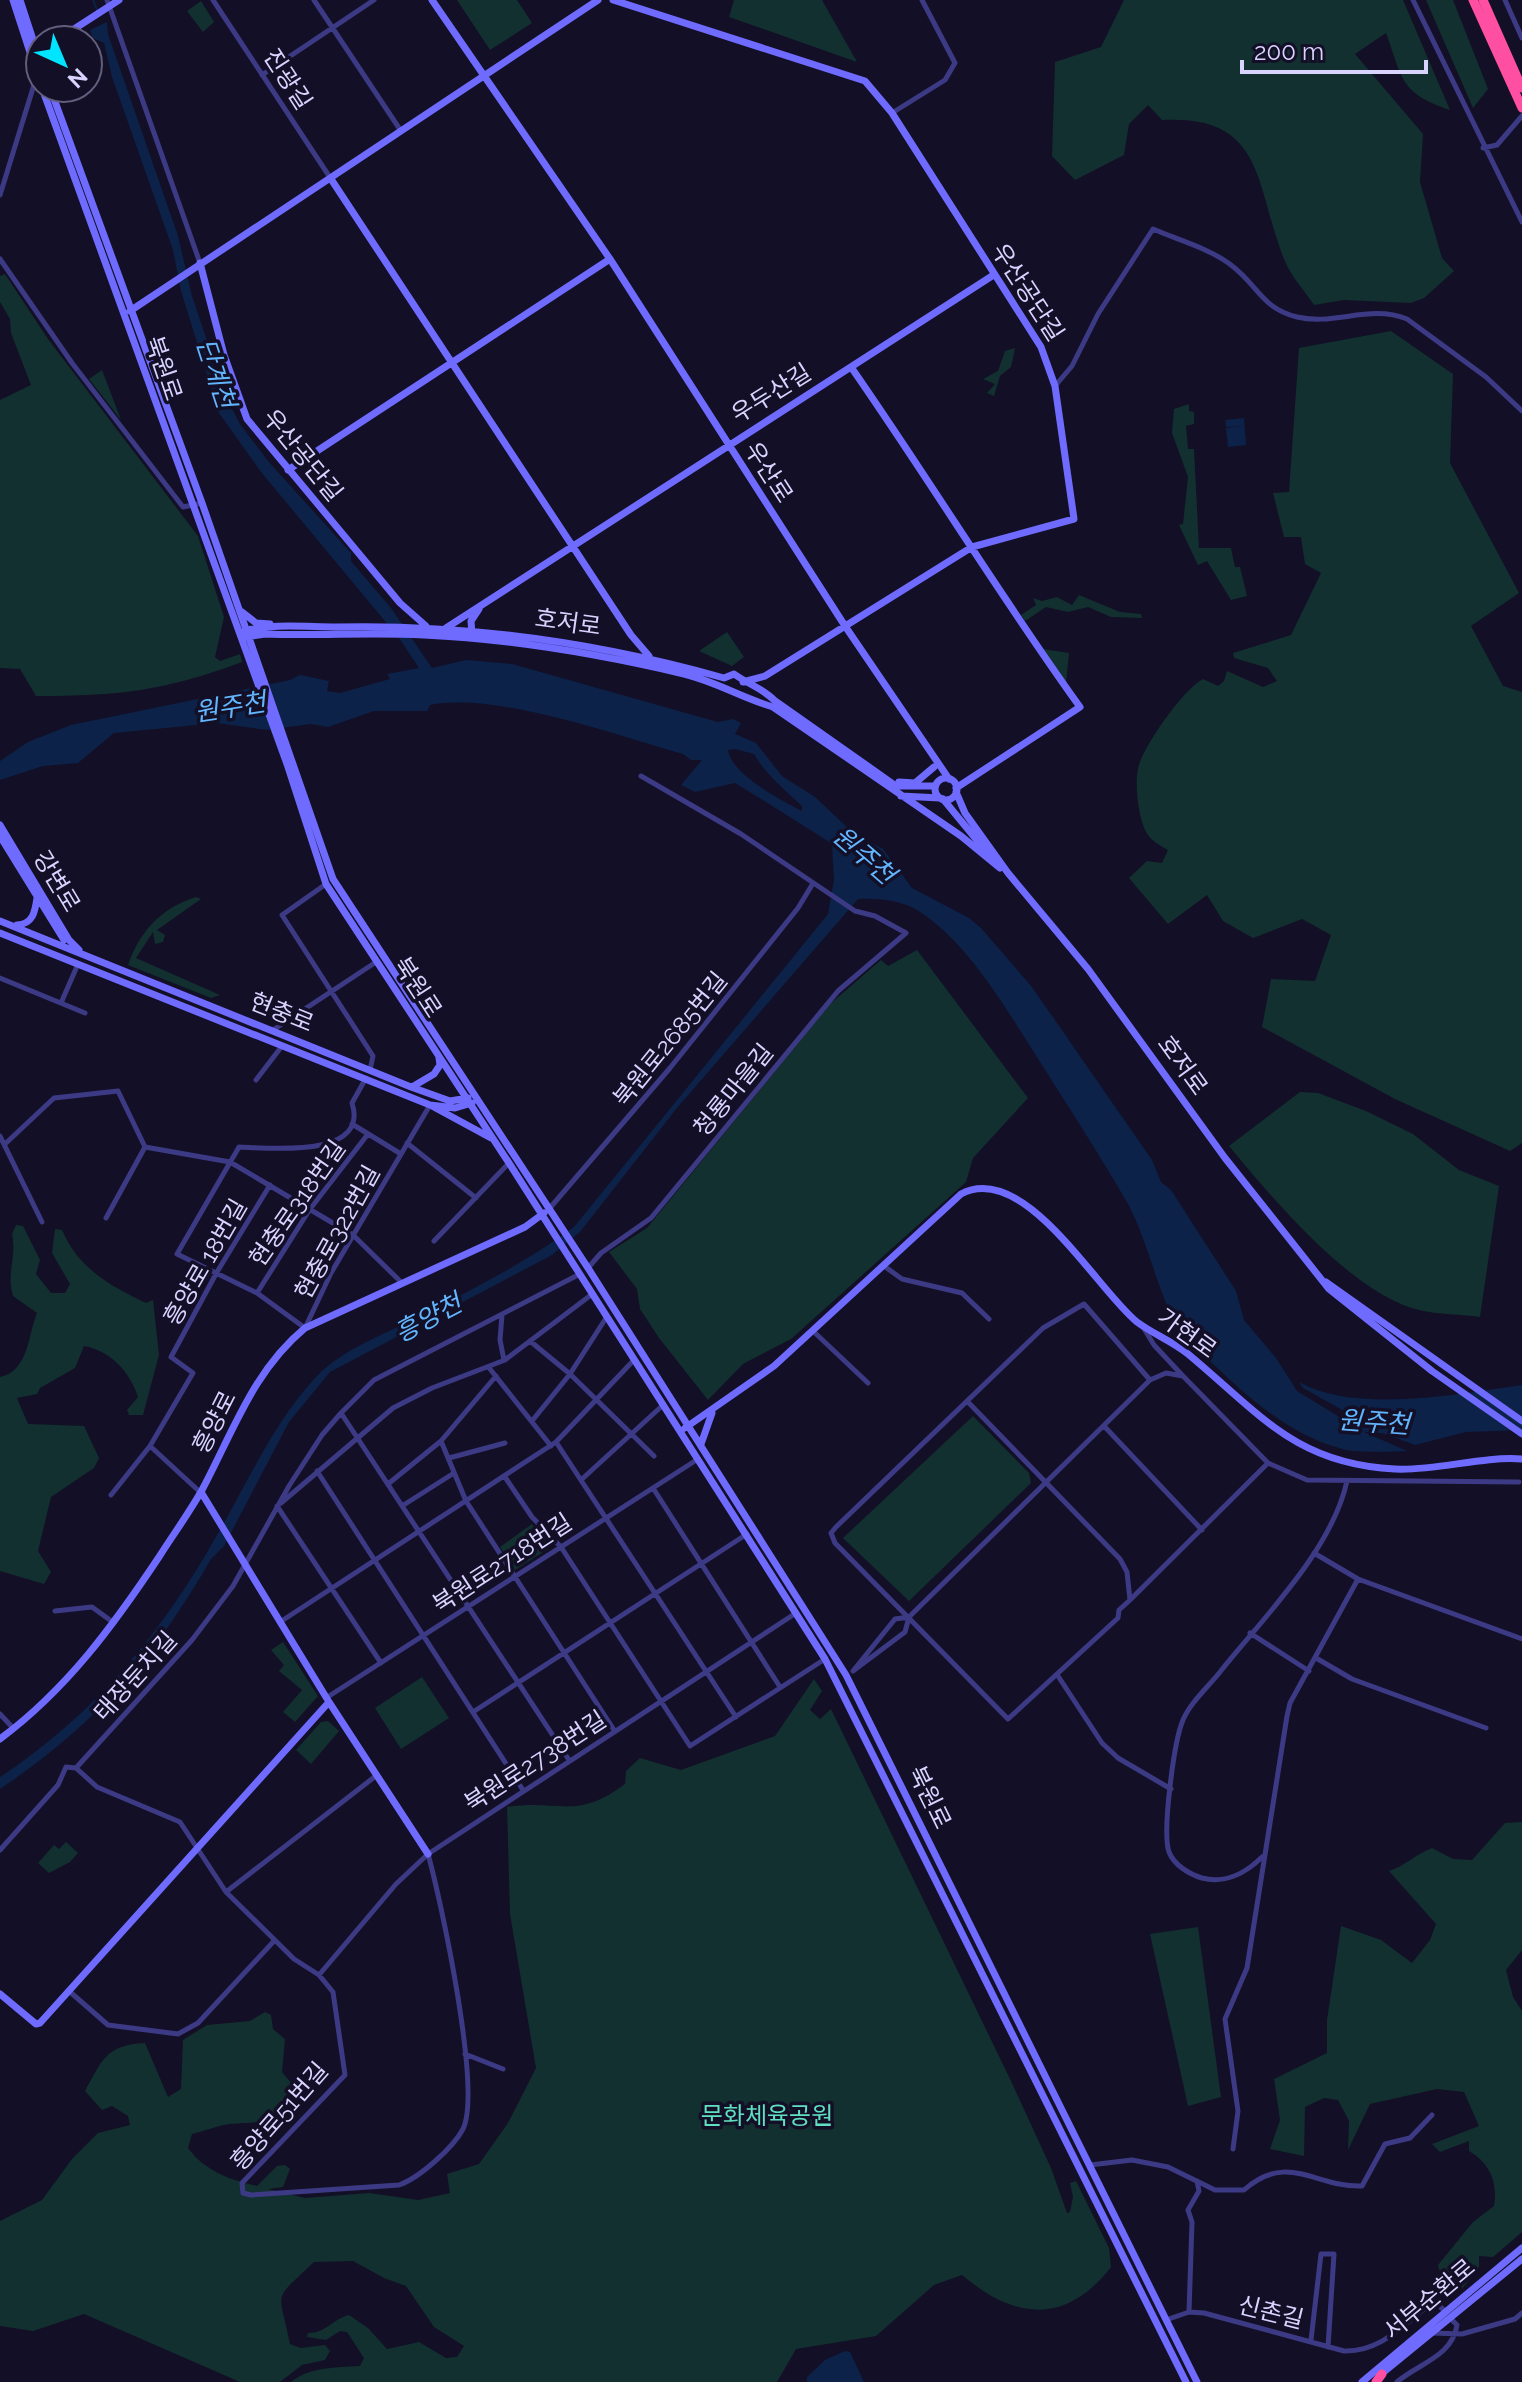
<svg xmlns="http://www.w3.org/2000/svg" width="1522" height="2382" viewBox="0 0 1522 2382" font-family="Raleway,'Noto Sans KR',sans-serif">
<rect width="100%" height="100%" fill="#130f26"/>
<!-- green -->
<path fill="#12302f" d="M457,0H517L532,23L490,50Z
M734,0H822L857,62L729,17Z
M1124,0H1403L1450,110C1400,93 1403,80 1386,33L1355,54L1423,134L1420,182L1442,258L1454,271L1424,298L1411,303L1344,300L1314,305C1304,290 1290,275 1284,259C1255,187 1266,114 1162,120L1148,105L1129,124L1124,155L1075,180L1052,156L1055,62L1101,47Z
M1426,0H1453L1488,89L1473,108Z
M201,1L214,22L203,32L187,11Z
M5,274L48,339L198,536L224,617L215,657L220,661L240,654L242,662C164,691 119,696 36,696L20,669L0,668V400L31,385L11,333L10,319L0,302V276Z
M1391,331L1453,374L1450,463L1519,593L1471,626L1503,686L1522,692V1143L1510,1151L1395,1099L1262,1027L1271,979L1315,981L1331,935L1302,919L1253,938L1223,921L1207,895L1168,924L1129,878L1147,861L1162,863L1168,850C1161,846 1153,842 1148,835C1138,820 1133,779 1140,762C1148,740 1184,689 1203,679L1218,686L1224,681L1227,671L1263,687L1277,681L1268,668L1234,658L1233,653L1291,635L1321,573L1305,564L1301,537H1284L1273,493L1289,492L1299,348Z
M1015,348L1011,367L1000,376L994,396L987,393L995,384L983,379L998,371L1005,351Z
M102,370L121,420L89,379Z
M1189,404V411L1194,412V424L1186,426L1188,449H1194L1199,548H1231L1235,567H1240L1247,596L1231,600L1207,561L1198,565L1179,525L1183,524L1188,477L1172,433L1174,409Z
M1079,595L1120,612L1141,614L1142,618L1111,617L1088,607L1068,612L1046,607L1025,621L1021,615L1036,605L1033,598L1042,601L1057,597L1072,605Z
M727,632L744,657L732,666L699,651Z
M1043,649L1069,653L1066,683Z
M196,897L201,899L157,930L165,935L163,942L155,944L153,932L136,958L220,995L211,998L128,965C140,931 161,908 196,897Z
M917,950L1028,1098L973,1158L966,1182L791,1339L743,1364L708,1400L659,1338L640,1309L637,1289L609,1252L647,1228L830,1004L881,960L888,966Z
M1300,1092L1318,1093L1366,1111L1413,1134L1459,1170L1499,1186L1480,1317C1460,1314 1438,1315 1419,1310C1352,1294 1272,1198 1229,1146Z
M16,1225L23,1226L40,1260L36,1274L51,1293H65L70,1284L52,1253L55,1229L62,1230C79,1269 109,1285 146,1303L153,1300L159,1355L143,1415H129L127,1410L138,1397C130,1372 111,1351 84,1346L75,1368L40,1388L37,1394L17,1398L28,1424L84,1426L99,1458L94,1468L51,1497L38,1551L51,1572L44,1584L0,1571V1377C29,1371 28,1334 37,1313L13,1296C6,1273 17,1257 12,1234Z
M973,1416L1029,1473L1031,1483L909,1601L843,1538Z
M532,1524L551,1547L515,1570L500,1547Z
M283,1642L318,1696L295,1722L283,1712L302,1690L279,1671L284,1665L271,1650Z
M422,1677L449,1718L401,1749L375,1708Z
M814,1679L822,1691L810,1710L820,1719L831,1709L1011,2081L1051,2168L1067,2213L1070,2212L1073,2197L1070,2183L1076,2181L1109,2248L1111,2267C1066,2325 1015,2320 962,2275L934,2285L876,2336L796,2349L777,2382H291C311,2366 336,2368 360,2366L364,2358L347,2332L340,2331L326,2340L307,2337L308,2333C327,2333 332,2319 349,2315L368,2328L387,2349L419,2342L446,2358L457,2357L464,2346L434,2327L406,2286L384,2278L353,2261L314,2262C271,2303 279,2288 290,2344L301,2348L325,2345L330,2351L325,2360L302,2365L280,2382H240L84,2314L33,2331L0,2326V2221L42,2200L72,2159L98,2133L130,2125L128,2116L112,2106L102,2110L85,2091C102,2060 106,2045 145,2043L168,2097L181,2089L183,2040L207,2025L250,2021L265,2012L271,2015L273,2029L285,2039L282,2072C287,2079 295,2085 296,2093C301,2125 248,2122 229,2124C217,2126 204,2131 192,2134L188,2148C205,2171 230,2180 257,2186L277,2166L285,2165L290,2169L283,2187L268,2189L305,2198L369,2193L418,2200L450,2193L447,2174L479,2164L508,2123L536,2068L510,1914L507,1807C560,1799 576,1821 625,1784L626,1771L640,1758L681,1770L775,1736Z
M328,1721L339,1731L311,1764L296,1750L321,1722Z
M1522,1822V1950L1506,1970L1513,1997L1522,2011V2232L1493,2257L1479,2256V2267L1462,2289L1445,2291L1438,2265L1473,2222L1494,2206C1498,2183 1490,2163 1469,2151V2141L1440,2152L1432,2144L1479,2126L1464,2092L1437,2089L1370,2104L1348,2150L1349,2121L1338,2100L1324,2098L1305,2107L1304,2156L1270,2149L1280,2120L1274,2079L1327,2053V2020L1341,1926L1381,1940L1412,1963L1430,1940L1436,1924L1389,1871C1405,1866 1416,1854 1432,1848L1453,1859L1472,1860L1505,1823Z
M66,1842L78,1853L70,1862L49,1873L38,1863L54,1845L59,1849Z
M1198,1927L1221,2097L1188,2106L1150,1934Z"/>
<!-- water -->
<path fill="#0c2248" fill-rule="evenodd" d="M107,22L108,34L178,236L192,296L226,397L240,424L268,461L351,553V561L391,608L432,668L466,660L512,664L718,722L733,719L741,723L735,734L756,743L782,776L815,797L851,831L883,849L912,888L969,918L981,928L1032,987L1152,1160L1161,1182L1171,1190L1236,1291L1244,1320L1276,1358L1297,1391L1364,1432L1407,1451C1390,1452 1357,1453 1342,1449C1289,1435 1246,1396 1207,1358C1198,1349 1185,1339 1178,1328C1157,1291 1148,1241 1128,1204C1101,1157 1071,1111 1042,1065C1008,1013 971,944 917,910C901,900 876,898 858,899L677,1108L580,1232L552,1255L330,1372L289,1422L224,1546L211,1559C155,1657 94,1726 0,1789V1777C94,1715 162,1633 217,1535C248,1482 274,1421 317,1376C343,1349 383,1335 416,1318C470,1291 525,1263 574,1227L828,914L834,880L832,844C799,823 768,803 735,783L695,792L681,785L702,760H691L683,754C615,735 497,692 430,705L427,711H374L328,727L311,724L266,730L217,723L114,733L78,763L43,766L0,780V761L28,742L71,725L290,680L300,675L329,681L327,691L340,693L390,679L387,674L419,668L399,638L261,472L219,413L181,291L173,250L112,77L104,43L93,38L90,30ZM735,749L754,754C766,775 785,790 802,806V811C782,801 731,774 728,750Z
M1244,418L1246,445L1228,447L1226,428L1243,426L1226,427L1225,420Z
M1299,1382C1356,1414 1458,1394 1522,1385V1430L1466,1432L1415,1445L1385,1434L1303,1388Z
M845,2351L850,2352L864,2382H807V2377L825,2360Z"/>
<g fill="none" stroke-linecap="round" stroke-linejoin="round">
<!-- stream -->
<path stroke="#0c2248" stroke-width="2" d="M93,0L97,10"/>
<!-- river -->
<path stroke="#0c2248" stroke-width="11" d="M1341,1424L1384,1428"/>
<!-- street -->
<path stroke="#3d3a85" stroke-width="5" d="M107,0L200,263
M213,0L331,179
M314,0L401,131
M1413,0L1522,222
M1505,0L1522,38
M262,75L374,0
M892,113L945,80L955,63L922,0
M1483,148L1497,145L1522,116
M0,195L37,75
M0,259L72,363L183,507L202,503
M1055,386L1072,366L1098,314L1153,229C1178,240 1209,248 1231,265C1258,285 1261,308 1297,317C1334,326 1370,304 1407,319L1486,377L1522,411
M326,884L282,915L373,1056L370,1070
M0,978L85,1013
M61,1003L78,964
M273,1030L376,962
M366,1078L352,1103C370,1159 269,1148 239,1147L177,1254L257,1293L305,1328L331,1273L430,1105
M256,1080L282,1046
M352,1124L401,1154
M0,1136L42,1222
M407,1143L476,1198
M5,1144L54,1098L118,1091L145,1147
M145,1147L230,1162L353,1235L401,1282
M549,1209L670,1068L798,908L812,885
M106,1218L145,1147
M434,1241L509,1163
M884,1266L902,1279L962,1293L989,1319
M588,1268L601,1253L651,1218L838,991L906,933L875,916L855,911L741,834L641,776
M257,1293L310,1209L368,1134
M502,1315L500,1340L504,1360
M1143,1327L1154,1345L1182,1375
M813,1331L868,1383
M530,1341L570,1374L654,1456
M490,1369L551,1446
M967,1401L1120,1559L1127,1572L1130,1600L1119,1610L1118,1618L1008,1719L835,1543L831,1533L836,1527L1043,1328L1084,1304L1150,1380
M341,1413L569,1760
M532,1421L570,1374L606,1318
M1104,1426L1202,1530
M441,1441L466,1501L614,1730
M556,1442L736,1717
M449,1458L505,1443
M317,1471L523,1790
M505,1477L532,1517L561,1547L690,1746L825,1659
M581,1480L663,1405
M388,1484L441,1441L496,1376
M653,1488L780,1687
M200,1492L150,1446L193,1373L171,1357L217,1272L270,1185
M111,1495L150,1446
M281,1503L393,1408L432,1388L505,1360L591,1295
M277,1506L381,1663
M402,1506L454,1473
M1314,1553L1358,1579L1522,1639
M1131,1599L1268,1463
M55,1611L92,1607L114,1623
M909,1617L1150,1380L1166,1373L1183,1376L1268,1463L1307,1480L1519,1482
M909,1617L905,1632L853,1671L895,1619Z
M280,1622L556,1442L633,1361
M1250,1633L1309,1671
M1316,1658L1352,1679L1486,1728
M1058,1676L1102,1743L1118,1758L1171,1789
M326,1698L698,1459
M473,1712L747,1534
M0,1714L13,1728
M76,1768L97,1787L180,1822L226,1892L294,1959L319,1975L333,1992L345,2075L242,2183L243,2193L251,2195L399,2185C419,2178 453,2148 463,2129C482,2090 441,1901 428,1854
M0,1850L58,1785L66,1767L76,1768L192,1640L233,1586L289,1486L322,1435L341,1413L374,1380L578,1275
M1262,1857C1246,1873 1225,1884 1202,1878C1189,1874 1174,1865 1169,1852C1162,1832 1174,1741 1183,1720C1190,1703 1208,1687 1220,1672C1263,1618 1332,1550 1347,1481
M226,1892L377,1775
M319,1975L396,1884L428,1854L796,1613
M69,1991L108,2025L178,2034L198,2023L274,1941
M465,2054L503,2069
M1233,2149L1238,2111L1225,2019L1247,1968L1287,1716L1290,1703L1358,1579
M1090,2165L1132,2160L1168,2167L1215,2190H1244C1288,2151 1316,2188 1362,2186L1385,2144L1410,2138L1432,2115
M1189,2312L1192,2222L1188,2210L1199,2191L1197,2181
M1166,2320L1189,2312L1204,2313L1344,2351C1380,2352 1402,2326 1429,2305L1437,2304L1445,2311
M1433,2333L1462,2334L1515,2319L1522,2313
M1311,2340L1321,2254H1334L1328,2347
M1397,2382C1419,2363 1452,2357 1457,2325L1450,2318"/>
<!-- secondary -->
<path stroke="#6f6bff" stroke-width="7" d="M13,0L40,83
M20,0L40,61
M432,0L610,259L845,626L949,779
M613,0L865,81L892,113L1041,347L1055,386L1074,519L972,547L765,676L743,682
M57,40L119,0
M42,88L287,764L326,884L509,1163L825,1659L1186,2382
M50,88L202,503L333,879L588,1268L846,1675L1197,2382
M331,179L631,635L649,656
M200,263L224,355L247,419L400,603L426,626
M130,311L598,0
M851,367C929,479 1000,596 1080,707L956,788
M288,470L610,259
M242,612L256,623L270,624
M446,628L992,276
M244,631C272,623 307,627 336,627C469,624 596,642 724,678L734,674C748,684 762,688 774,700L896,786H935
M472,634L471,621L479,609
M246,637L265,634C318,636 371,632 424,635C512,639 599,654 684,674C717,682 742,698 773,707L961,836L1000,868
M935 789a11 11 0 1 1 22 0a11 11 0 1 1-22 0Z
M899,782L915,783L934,767
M956,792L965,813L1008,873L1088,969L1225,1158L1329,1289L1432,1371L1522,1434
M901,796L940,798
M943,799L990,856
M0,825L69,940L79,950
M0,836L64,940
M0,921L411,1087L450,1101L468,1098
M17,925C33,924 35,912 37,898
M0,933L430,1105L455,1108L472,1103
M412,1087L434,1074L440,1065L439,1058
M432,1106L491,1138
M1326,1282L1522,1421
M685,1428L774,1366L961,1194C1024,1160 1097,1290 1137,1322C1153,1334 1172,1341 1188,1354C1259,1413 1295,1464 1395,1469C1438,1471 1480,1456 1522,1459
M701,1444L712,1413
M201,1492L329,1702L428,1854
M0,1739C67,1689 113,1626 159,1557C173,1535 189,1513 202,1490C233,1432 253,1371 305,1328L525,1227L544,1213
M0,1994L36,2024L40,2023L329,1702
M1380,2375L1522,2259
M1362,2382L1522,2248"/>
<!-- highway -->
<path stroke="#ff4fa3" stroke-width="9" d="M1473,0L1522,108
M1483,0L1522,88
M1376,2382L1382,2374"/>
</g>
<g text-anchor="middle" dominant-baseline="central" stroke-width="7" stroke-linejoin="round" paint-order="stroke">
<!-- street labels -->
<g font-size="24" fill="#d9d4ff" stroke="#130f26">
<text transform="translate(288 79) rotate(57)">진광길</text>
<text transform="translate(1028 292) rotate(57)">우산공단길</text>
<text transform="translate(164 368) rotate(71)">북원로</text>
<text transform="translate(771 393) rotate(-32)">우두산길</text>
<text transform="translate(303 455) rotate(51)">우산공단길</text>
<text transform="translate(769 472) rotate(57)">우산로</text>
<text transform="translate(568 622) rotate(8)">호저로</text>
<text transform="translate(57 881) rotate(59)">강변로</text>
<text transform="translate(418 987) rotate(57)">북원로</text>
<text transform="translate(282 1012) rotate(22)">현충로</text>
<text transform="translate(670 1039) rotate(-51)">북원로2685번길</text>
<text transform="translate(1183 1065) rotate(54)">호저로</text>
<text transform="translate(733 1090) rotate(-51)">청룡마을길</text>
<text transform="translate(297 1203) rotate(-55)">현충로318번길</text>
<text transform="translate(337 1232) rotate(-61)">현충로322번길</text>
<text transform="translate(205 1262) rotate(-60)">흥양로 18번길</text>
<text transform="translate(1187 1333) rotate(36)">가현로</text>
<text transform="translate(214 1422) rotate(-63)">흥양로</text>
<text transform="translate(502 1563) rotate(-33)">북원로2718번길</text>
<text transform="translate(135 1676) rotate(-48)">태장둔치길</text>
<text transform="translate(535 1761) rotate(-33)">북원로2738번길</text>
<text transform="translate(930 1797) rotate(64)">북원로</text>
<text transform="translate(279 2116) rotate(-49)">흥양로51번길</text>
<text transform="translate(1429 2299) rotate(-40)">서부순환로</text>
<text transform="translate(1271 2312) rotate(14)">신촌길</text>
</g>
<!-- park labels -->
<g font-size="24" fill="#5fe0c0" stroke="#130f26">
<text x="767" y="2115">문화체육공원</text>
</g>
<!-- water labels -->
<g font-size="26" font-style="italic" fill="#62b6ff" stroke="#130f26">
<text transform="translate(216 373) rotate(72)">단계천</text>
<text transform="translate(230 707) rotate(-9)">원주천</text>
<text transform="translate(864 855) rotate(41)">원주천</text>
<text transform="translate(428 1318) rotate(-28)">흥양천</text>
<text transform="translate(1374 1422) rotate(4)">원주천</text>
</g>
</g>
<!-- north arrow -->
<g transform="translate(64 64) rotate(136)"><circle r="38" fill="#130f26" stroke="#625e7d" stroke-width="2"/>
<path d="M0-6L14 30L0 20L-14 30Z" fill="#00e5ff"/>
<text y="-12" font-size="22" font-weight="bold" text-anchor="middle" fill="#d9d4ff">N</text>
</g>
<!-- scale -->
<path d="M1242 60v12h184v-12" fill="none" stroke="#d9d4ff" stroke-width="4"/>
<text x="1254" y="60" font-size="24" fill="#d9d4ff" stroke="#130f26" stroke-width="6" paint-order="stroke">200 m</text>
</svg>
